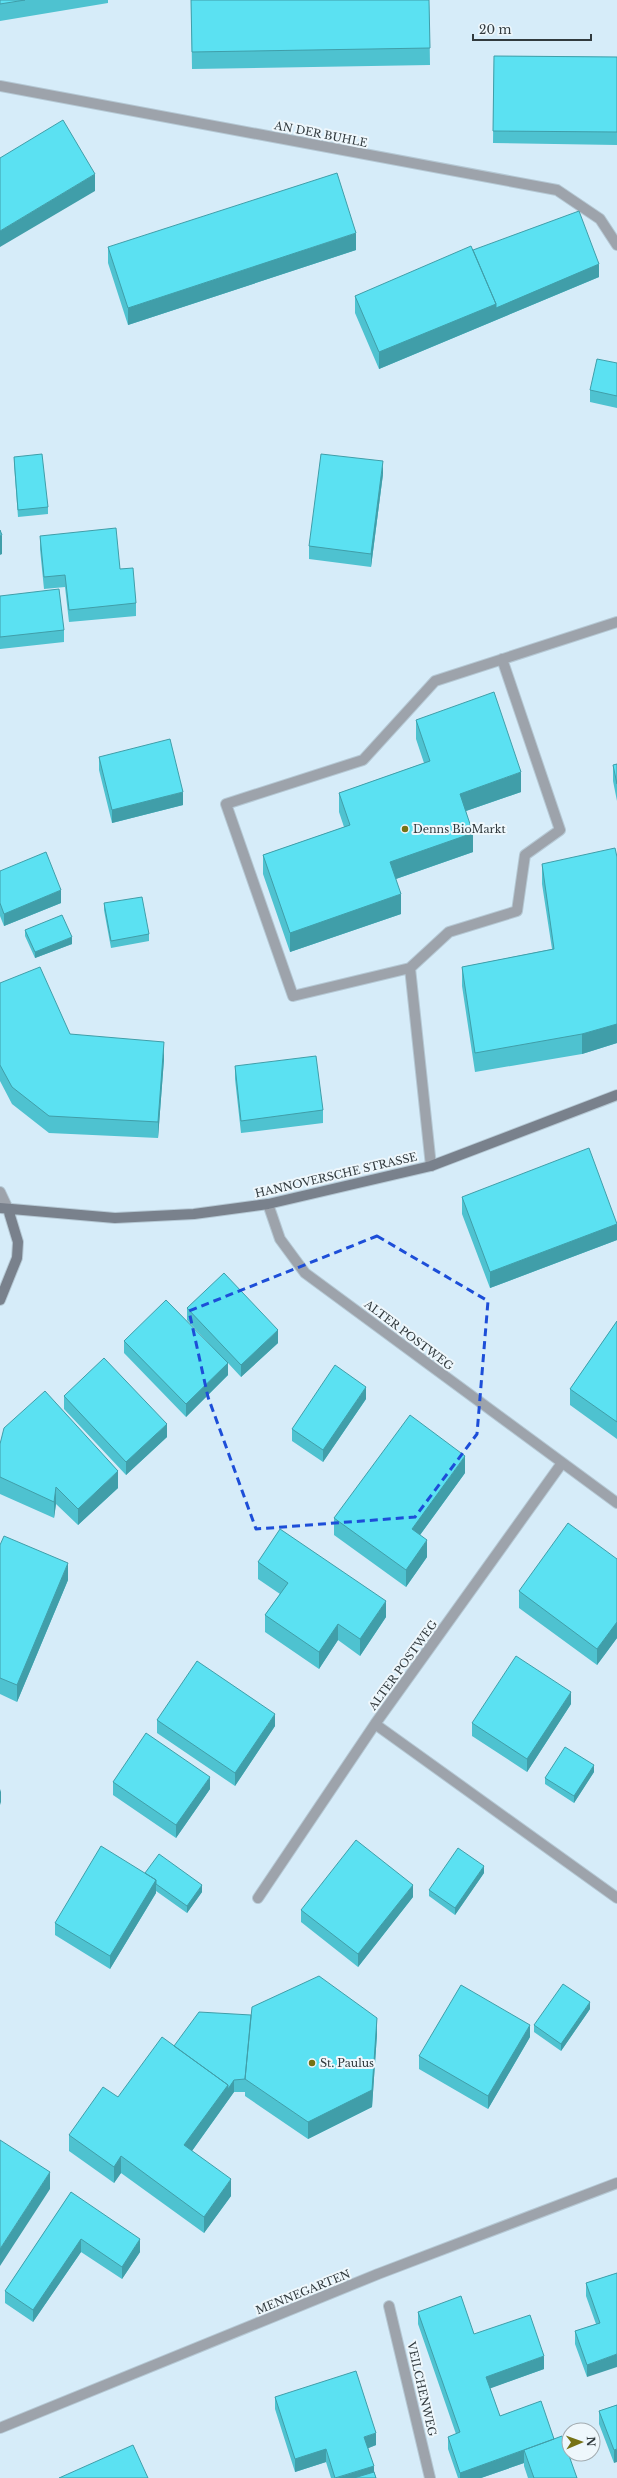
<svg xmlns="http://www.w3.org/2000/svg" width="617" height="2478" viewBox="0 0 617 2478" font-family="'Libre Baskerville',serif">
<rect width="100%" height="100%" fill="#d6ecf9"/>
<g fill="none" stroke-linecap="round" stroke-linejoin="round">
<defs>
<path id="lane" d="M502,659L560,830L525,855L517,911L449,932L410,968L293,996L226,804L363,760L435,681L617,622
M410,968L431,1166"/>
<path id="street" d="M0,86L557,190L600,219L617,245
M0,1192L8,1209
M268,1204L280,1239L305,1273L617,1503
M562,1463L375,1724L617,1898
M258,1898L375,1724
M389,2306L430,2478
M0,2428L378,2274L617,2183"/>
<path id="secondary" d="M0,1208L115,1218L194,1214L268,1204L431,1166L617,1095
M0,1300L17,1258L18,1242L8,1209"/>
</defs>
<!-- lane casing -->
<use href="#lane" stroke="#b5c8d4" stroke-width="12"/>
<!-- street casing -->
<use href="#street" stroke="#b5c8d4" stroke-width="12"/>
<!-- secondary casing -->
<use href="#secondary" stroke="#b5c8d4" stroke-width="12"/>
<!-- lane -->
<use href="#lane" stroke="#9da3ab" stroke-width="10"/>
<!-- street -->
<use href="#street" stroke="#9da3ab" stroke-width="10"/>
<!-- secondary -->
<use href="#secondary" stroke="#79818c" stroke-width="10"/>
</g>
<!-- wall -->
<path fill="#4ec2d0" d="M0,0H108V3L0,21Z
M191,0H429L430,65L192,69Z
M494,56L617,57V145L493,143Z
M108,247L356,250L128,325L108,263Z
M473,250L599,277L379,369L355,313V296Z
M617,363V408L590,402V390Z
M14,457L48,507V514L18,517L14,464Z
M383,474L371,567L309,559V546Z
M40,536L120,569L136,603V616L69,622L65,587L44,589L40,549Z
M0,596L64,630V642L0,649Z
M416,720L521,792L466,811L473,852L396,879L401,914L290,952L263,874V855L344,827L339,812V793L424,763L416,739Z
M99,757L183,805L112,823L99,770Z
M617,764V801L613,781V765Z
M617,857V1043L582,1054L475,1072L462,986V967L552,949L542,884V864Z
M0,871L61,903L4,926L0,916Z
M104,903L149,934V941L111,948L104,910Z
M25,930L72,944L35,958L25,936Z
M0,983L70,1034L164,1059L158,1138L49,1133L12,1104L0,1081Z
M235,1066L323,1110V1123L241,1133L235,1079Z
M462,1197L617,1223V1240L490,1288L462,1214Z
M187,1308L278,1343L241,1377L228,1363V1375L186,1417L124,1353V1341L215,1350L187,1320Z
M617,1321V1439L570,1405V1389Z
M64,1396L167,1437L126,1475L64,1409Z
M366,1399L323,1462L292,1441V1429Z
M0,1444L118,1488L78,1525L56,1504L54,1518L0,1494Z
M465,1473L420,1535L427,1557L406,1587L334,1535V1518Z
M0,1545L68,1580L17,1702L0,1694Z
M617,1559V1638L597,1665L519,1608V1591Z
M258,1562L386,1617L360,1656L338,1640L319,1669L265,1632V1615L280,1594L258,1579Z
M571,1704L527,1772L472,1736V1723Z
M157,1720L275,1726L235,1786L157,1733Z
M594,1772L574,1803L545,1784V1778Z
M113,1782L210,1789L176,1838L113,1795Z
M145,1873L202,1892L187,1913L156,1891V1893L110,1969L55,1935V1923Z
M484,1873L455,1915L429,1896V1890Z
M413,1897L358,1967L301,1922V1910Z
M590,2009L561,2051L534,2032V2025Z
M377,2034L372,2107L308,2139L245,2096V2092H234L192,2151L231,2196L204,2233L121,2173L114,2183L69,2151V2135L118,2097L174,2046Z
M530,2037L488,2109L419,2069V2056Z
M71,2192L140,2252L122,2279L81,2252L33,2322L5,2303V2291Z
M617,2273L587,2377L575,2344V2331L596,2324L586,2296V2283Z
M418,2312L544,2369L490,2388L500,2416L554,2439L577,2478H528L524,2466V2463L481,2478H458L448,2449V2437L456,2434L418,2324Z
M275,2397L376,2445L368,2448L376,2478H331L326,2462L295,2472L275,2409Z
M617,2405L614,2463L599,2424V2411Z"/>
<!-- shaded-wall -->
<path fill="#409ea9" d="M95,174V191L0,247V231Z
M356,233V250L128,325V308Z
M599,264V277L379,369V352L496,304Z
M383,461V474L371,567V554Z
M2,535V554L0,555V536Z
M521,772V792L460,813V794Z
M183,792V805L112,823V810Z
M473,833V852L390,881V862Z
M61,890V903L4,926V914Z
M401,894V914L290,952V933Z
M72,937V944L35,958V952Z
M617,1024V1043L582,1054V1034Z
M164,1042V1059L158,1138V1122Z
M617,1224V1240L490,1288V1272Z
M278,1330V1343L241,1377V1365Z
M228,1363V1375L186,1417V1404Z
M366,1387V1399L323,1462V1450Z
M167,1424V1437L126,1475V1462Z
M465,1456V1473L412,1546V1529Z
M118,1471V1488L78,1525V1509Z
M56,1487V1504L54,1518V1502Z
M427,1540V1557L406,1587V1570Z
M68,1563V1580L17,1702V1685Z
M386,1601V1617L360,1656V1639Z
M617,1622V1638L597,1665V1649Z
M338,1624V1640L319,1669V1652Z
M571,1692V1704L527,1772V1759Z
M275,1714V1726L235,1786V1773Z
M594,1765V1772L574,1803V1796Z
M210,1777V1789L176,1838V1825Z
M1,1789V1802L0,1805V1792Z
M484,1866V1873L455,1915V1908Z
M156,1880V1893L110,1969V1956Z
M202,1885V1892L187,1913V1906Z
M413,1885V1897L358,1967V1954Z
M590,2002V2009L561,2051V2044Z
M377,2018V2034L372,2107L308,2139V2122Z
M530,2025V2037L488,2109V2096Z
M234,2080V2092L184,2162V2145L228,2085Z
M121,2156V2173L114,2183V2167Z
M50,2172V2189L0,2266V2249Z
M231,2179V2196L204,2233V2217Z
M81,2239V2252L33,2322V2310Z
M140,2239V2252L122,2279V2267Z
M617,2354V2367L587,2377V2365Z
M544,2356V2369L486,2390V2377Z
M376,2433V2445L364,2450V2437Z
M326,2449V2462L295,2472V2459Z
M617,2449V2462L614,2463V2450Z
M524,2450V2463L481,2478H460V2473Z
M374,2466V2478H337Z"/>
<!-- building -->
<path fill="#5be1f2" stroke="#409ea9" d="M0,0H25L0,4Z
M191,0H429L430,48L192,52Z
M494,56L617,57V132L493,131Z
M63,120L95,174L0,231V158Z
M337,173L356,233L128,308L108,247Z
M579,211L599,264L496,308V304L473,250Z
M471,246L496,304L379,352L355,296Z
M597,359L617,363V396L590,390Z
M42,454L48,507L18,510L14,457Z
M321,454L383,461L371,554L309,546Z
M116,528L120,569L133,568L136,603L69,610L65,575L44,577L40,536Z
M0,530L2,535L0,536Z
M59,589L64,630L0,637V596Z
M494,692L521,772L460,794L473,833L390,862L401,894L290,933L263,855L350,825L339,793L430,761L416,720Z
M170,739L183,792L112,810L99,757Z
M617,764V784L613,765Z
M615,848L617,857V1024L582,1034L475,1053L462,967L554,949L542,864Z
M46,852L61,890L4,914L0,903V871Z
M142,897L149,934L111,941L104,903Z
M62,915L72,937L35,952L25,930Z
M40,967L70,1034L164,1042L158,1122L49,1116L12,1087L0,1065V983Z
M316,1056L323,1110L241,1121L235,1066Z
M589,1148L617,1224L490,1272L462,1197Z
M224,1273L278,1330L241,1365L187,1308Z
M166,1300L228,1363L186,1404L124,1341Z
M617,1321V1422L570,1389Z
M104,1358L167,1424L126,1462L64,1396Z
M335,1365L366,1387L323,1450L292,1429Z
M45,1391L118,1471L78,1509L56,1487L54,1502L0,1477V1444L4,1428Z
M410,1415L465,1456L412,1529L427,1540L406,1570L334,1518Z
M568,1523L617,1559V1622L597,1649L519,1591Z
M280,1529L386,1601L360,1639L338,1624L319,1652L265,1615L288,1583L258,1562Z
M4,1536L68,1563L17,1685L0,1678V1545Z
M516,1656L571,1692L527,1759L472,1723Z
M197,1661L275,1714L235,1773L157,1720Z
M146,1733L210,1777L176,1825L113,1782Z
M565,1747L594,1765L574,1796L545,1778Z
M356,1840L413,1885L358,1954L301,1910Z
M101,1846L156,1880L110,1956L55,1923Z
M458,1848L484,1866L455,1908L429,1890Z
M159,1854L202,1885L187,1906L156,1884V1880L145,1873Z
M319,1976L377,2018L372,2090L308,2122L245,2079L252,2007Z
M563,1984L590,2002L561,2044L534,2025Z
M461,1985L530,2025L488,2096L419,2056Z
M199,2012L251,2015L245,2079L234,2080L228,2089V2085L174,2046Z
M162,2037L228,2085L184,2145L231,2179L204,2217L121,2156L114,2167L69,2135L103,2087L118,2097Z
M0,2140L50,2172L0,2249Z
M71,2192L140,2239L122,2267L81,2239L33,2310L5,2291Z
M617,2273V2354L587,2365L575,2331L600,2323L586,2283Z
M461,2296L474,2334L530,2315L544,2356L486,2377L500,2416L541,2401L554,2439L460,2473L448,2437L460,2432L418,2312Z
M356,2371L376,2433L364,2437L374,2466L335,2478L326,2449L295,2459L275,2397Z
M617,2405V2449L614,2450L599,2411Z
M562,2436L577,2478H534L524,2450Z
M133,2445L148,2478H59Z
M374,2472L376,2478H354Z"/>
<!-- marked area -->
<path fill="none" stroke="#1d4ed8" stroke-width="3" stroke-dasharray="8 5" stroke-linejoin="round" d="M377,1236L488,1301L477,1434L415,1517L256,1529L208,1397L189,1311Z"/>
<!-- markers -->
<g fill="#767215" stroke="#eef7fc" stroke-width="1.5">
<circle cx="405" cy="829" r="4"/>
<circle cx="312" cy="2063" r="4"/>
</g>
<g text-anchor="middle" dominant-baseline="central" stroke-width="4" stroke-linejoin="round" paint-order="stroke">
<!-- street labels -->
<g font-size="11" fill="#313a3e" stroke="#eef7fc">
<text transform="translate(321 134) rotate(11)">AN DER BUHLE</text>
<text transform="translate(336 1175) rotate(-13)">HANNOVERSCHE STRASSE</text>
<text transform="translate(409 1335) rotate(37)">ALTER POSTWEG</text>
<text transform="translate(403 1665) rotate(-54)">ALTER POSTWEG</text>
<text transform="translate(303 2292) rotate(-22)">MENNEGARTEN</text>
<text transform="translate(422 2389) rotate(77)">VEILCHENWEG</text>
</g>
<!-- poi labels -->
<g font-size="11" fill="#313a3e" stroke="#eef7fc" text-anchor="start">
<text x="413" y="829">Denns BioMarkt</text>
<text x="320" y="2063">St. Paulus</text>
</g>
</g>
<!-- north arrow -->
<g transform="translate(581 2442) rotate(88)"><circle r="19" fill="#eef7fc" stroke="#a2abb0"/>
<path d="M0-3L7 15L0 10L-7 15Z" fill="#767215"/>
<text y="-6" font-size="11" font-weight="bold" text-anchor="middle" fill="#313a3e">N</text>
</g>
<!-- scale -->
<path d="M473 34v6h118v-6" fill="none" stroke="#313a3e" stroke-width="2"/>
<text x="479" y="34" font-size="12" fill="#313a3e" stroke="#eef7fc" stroke-width="3" paint-order="stroke">20 m</text>
</svg>
